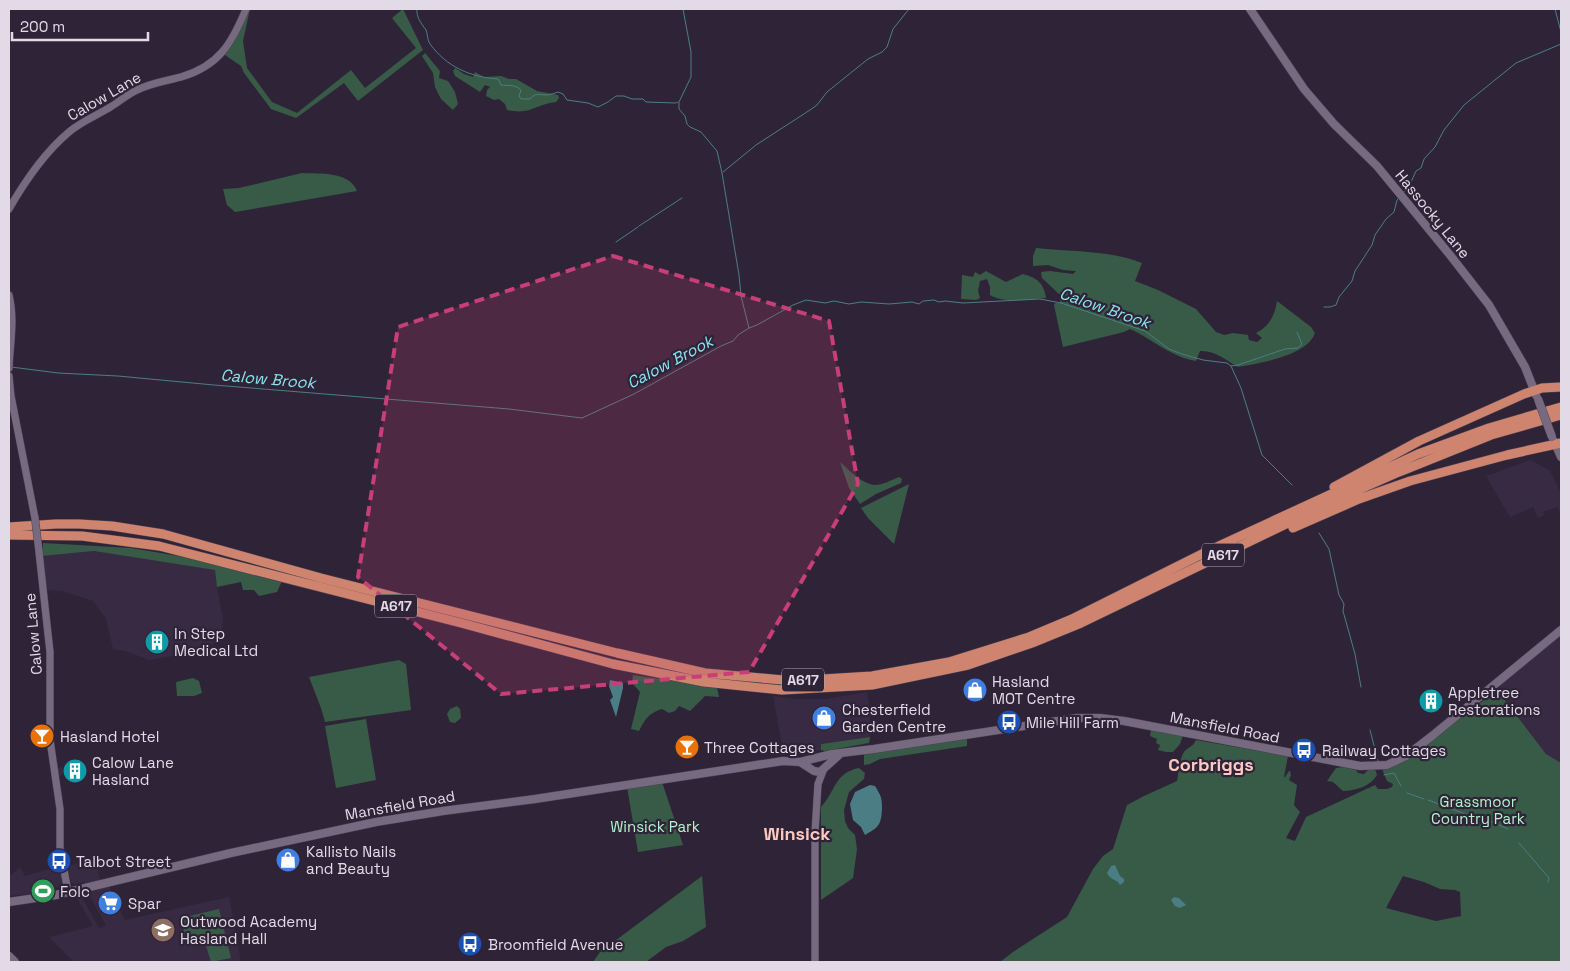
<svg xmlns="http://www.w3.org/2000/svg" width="1570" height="971" viewBox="0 0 1570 971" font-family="'Space Grotesk',sans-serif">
<rect width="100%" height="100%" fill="#2f2437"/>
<!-- built -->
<path fill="#392a43" d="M1531,460L1550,471L1561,493V516L1557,507L1543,512L1544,515L1538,518L1533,507L1510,517L1486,476Z
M94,551L216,570L217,587L223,619L221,640L191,653L149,660L126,651L113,649L106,619L93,601L62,591L47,590L41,556Z
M1561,636V763L1546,754L1504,699L1496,691L1505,681Z
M867,692L870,711V737L821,744V750L784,755L773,696L795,699H826Z
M76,765L78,771L59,776L57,768Z
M95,859L102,887L109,886L112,896L125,920L229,897L241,962H74L49,937L93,926L77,898L81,896L99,928L106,926L89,894L85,891L90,889L84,882L74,884L71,882L67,866Z
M59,862L64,883L60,887L28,894L9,896V877L20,867L25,876L50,869L49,863Z"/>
<!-- green -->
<path fill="#375b46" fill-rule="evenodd" d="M247,9H250L243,41L247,68L272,102L297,113L351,70L365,88L416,48L392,18L403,9L423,50L358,101L344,83L296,118L271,109L244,73L241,66L225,55Z
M425,53L440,71L439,78L448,81L455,92L458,104L453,110L441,99L435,87L433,73L422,56Z
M455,68L464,74L473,77L475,72L484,77L501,76L509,79H516L537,91L558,95L559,98L556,102C533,105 532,115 507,110L505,104L499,99L494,100L486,96L487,90L490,87L485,85L480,92L455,76L453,71Z
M302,173C320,174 349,171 357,191L235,212L227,205L223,189L239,188Z
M1036,248C1071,252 1110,250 1142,263L1135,281L1158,290L1196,309L1216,332L1224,335L1233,333L1248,335L1249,340L1257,342L1262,338L1256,333C1269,327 1275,315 1277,301L1311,327L1315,333C1307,356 1260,363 1238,367C1226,360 1214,350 1200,351L1196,361C1169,356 1154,340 1130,329L1124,332L1063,347L1054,305L1055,303H1060L1061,296L1042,278L1041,272L1050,271L1073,274L1076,271L1063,270L1048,265L1033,266V256Z
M986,271L1006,282L1023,274C1037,278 1044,283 1046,298C1029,299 1005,304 990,295V287L987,279L980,281L978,291L980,298L976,300L961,299L962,275L973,277L975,272L980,275Z
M840,462C849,470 862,484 875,485C882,485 892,480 899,477L902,479L901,483L876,494L860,504L849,488Z
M909,484L894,544L868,518L861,508Z
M43,543L131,548L214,562L282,581L277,592L259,596L254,590H243L241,582L217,587L215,570L94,551L42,556Z
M399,660L406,664L411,710L325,722L321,708L309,677Z
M633,675L717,687L719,697L705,696L690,711L679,706L675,711L669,713L662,709C649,713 645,719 639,731L631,729L640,692L632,683Z
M193,678L199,681L202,693L194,696H177L176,682Z
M1496,691L1504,699L1546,754L1561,763V962H1000L1013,952L1067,917L1093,869L1103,856L1113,849L1127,805L1144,796L1177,781C1179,772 1179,760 1184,752C1188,747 1193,747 1196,740L1288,756L1284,777H1285L1289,771H1290L1291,775L1289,780L1297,785L1294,805L1300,812L1286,838L1295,841L1306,817L1375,785L1378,789H1387L1392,787L1393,784L1387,781L1382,769L1425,745ZM1403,876L1424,882L1440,889L1455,890L1460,892L1461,916L1436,921L1386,908Z
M457,706L460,709L461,718L455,723L450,722L447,714L450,709Z
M366,719L376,780L336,788L325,726Z
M1151,730H1161L1183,735L1180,744L1173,752H1166L1158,750L1160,745L1156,743L1157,739L1150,736Z
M870,737L869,743L825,751L821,750V744Z
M967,738V746L880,759L870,764L864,765V752Z
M1344,767L1356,770L1358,773L1364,774L1368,770L1375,769L1377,775C1371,786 1355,791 1343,791L1333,782L1327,781L1336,768Z
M859,768L865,773L864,779L849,792L844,810L845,821L848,828L855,835L857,849L853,878L821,900V807C836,791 834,773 859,768Z
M662,782L683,845L638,852L627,787Z
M702,876L706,927L683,941L666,947L646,962H593L600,952Z
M219,909L231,958L211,962L204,939L186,941L181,918Z"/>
<!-- water -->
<path fill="#4b7e84" d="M610,680L623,683V688L616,717L610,700L613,697L609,686Z
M870,785L875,786C881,796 882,797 882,809C881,825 879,827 865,835L861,827L853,820L850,804L855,792Z
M1115,865L1120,876L1124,879V882L1120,885C1117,879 1110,880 1107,873L1111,866Z
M1174,897L1179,898L1186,905L1180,908L1175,906L1171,900Z"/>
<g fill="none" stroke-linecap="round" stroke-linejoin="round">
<!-- stream -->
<path stroke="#4b7e84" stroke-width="1" d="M417,9C416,17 421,23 426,30C428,35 427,40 430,44C447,67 470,77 498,79L501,85C508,86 515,84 521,90L519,96L521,99H530C536,92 538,95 546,95C550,95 555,93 558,92L563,94L567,100L588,103L598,107L608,102L616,96H624L632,99H643L646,102L676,103L678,102
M683,9L691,52V77L679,102V109L685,116L687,124L690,127L701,132L717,151L722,173L739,275L741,296L749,328
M1555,9L1561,32
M723,172L756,145L810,110L817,105L827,92L868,59L882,52L887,47L893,29L909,9
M1403,193L1411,182L1416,171L1421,168L1424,159L1435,147L1444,130L1464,105L1516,63L1561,44
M639,226L682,198
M616,242L638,227
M1324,307H1330L1336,305L1339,297L1352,281L1355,271L1372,245L1375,235L1386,219L1394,212L1397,200L1399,198
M1231,366L1241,388L1262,455L1292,485
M11,367L58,373L118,376L214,385L509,409L582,418L634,394L721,346L733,341L738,335L749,328L757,325L793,305L806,300L825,303L834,301L849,304L861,302L889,304L912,302L919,304L923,301L934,300L939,302L945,301L963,303L1040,299L1061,303L1145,331L1169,349L1182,354L1203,360L1227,363L1231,366L1238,365L1285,349L1298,348L1302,344L1297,332
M1319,533L1329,549L1339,595L1344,604L1343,611L1355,654L1361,687
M1370,730L1378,761
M1384,775L1394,773L1401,786
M1407,793L1424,799
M1428,800L1481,820H1487L1508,829
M1519,843L1549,878L1548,882"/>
<defs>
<path id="tertiary" d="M9,209C25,181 44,153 69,132C82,121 98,115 112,106C120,101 128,94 137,90C151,83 166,81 181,77C219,66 232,43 246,9
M9,295C15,320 10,343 9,368
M9,376L11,396L35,518
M39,552L50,652V740L60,809V848L68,892
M815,962V832L818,784L823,771"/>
<path id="secondary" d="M1250,9L1304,89L1334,124L1377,166L1450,255L1489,305L1525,367L1536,395
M1554,441L1561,457
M800,762L832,754L874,749L1077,718H1100L1124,721L1360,766L1387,765L1406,756L1432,736L1561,630
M9,902L56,895L231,853L376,822L443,811L535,799L783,761L800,762L814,771L820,772L840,754
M9,956L15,962"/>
<path id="trunk" d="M1334,487L1419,441L1524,394L1542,388L1561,387
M9,527L56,524H79L112,526L163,534L321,578L617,653L705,673L783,680L823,679L872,676L949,662L1029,637L1072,619L1210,550L1418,454L1489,428L1561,407
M1293,528L1359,499L1410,481L1507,455L1561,443
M9,535L82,536L159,546L461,623L613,664L704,682L782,690L872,685L968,665L1032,643L1081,623L1340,498L1399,472L1491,435L1561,415"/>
</defs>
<!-- tertiary casing -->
<use href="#tertiary" stroke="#4c4352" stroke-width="8"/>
<!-- secondary casing -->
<use href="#secondary" stroke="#4c4352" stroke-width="9"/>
<!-- trunk casing -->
<use href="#trunk" stroke="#4c4352" stroke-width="10"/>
<!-- tertiary -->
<use href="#tertiary" stroke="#776a80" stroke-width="7"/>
<!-- secondary -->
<use href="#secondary" stroke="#776a80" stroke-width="8"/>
<!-- trunk -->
<use href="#trunk" stroke="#ce846e" stroke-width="9"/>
<defs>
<path id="tertiary-bridge" d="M35,518L39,552"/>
<path id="secondary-bridge" d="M1538,399L1552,437"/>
</defs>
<!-- tertiary-bridge casing -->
<use href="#tertiary-bridge" stroke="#4c4352" stroke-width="8" stroke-linecap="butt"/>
<!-- secondary-bridge casing -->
<use href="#secondary-bridge" stroke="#4c4352" stroke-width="9" stroke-linecap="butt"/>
<!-- tertiary-bridge -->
<use href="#tertiary-bridge" stroke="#776a80" stroke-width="7"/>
<!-- secondary-bridge -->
<use href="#secondary-bridge" stroke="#776a80" stroke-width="8"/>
</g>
<!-- marked area -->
<path fill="#c83f77" fill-opacity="0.2" stroke="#c83f77" stroke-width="4" stroke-dasharray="10 6" stroke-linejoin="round" d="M613,256L829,321L858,484L749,672L501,694L358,577L398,327Z"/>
<!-- icons -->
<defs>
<symbol id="building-disc" viewBox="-11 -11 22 22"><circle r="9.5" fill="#0f9aa8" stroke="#2f2437"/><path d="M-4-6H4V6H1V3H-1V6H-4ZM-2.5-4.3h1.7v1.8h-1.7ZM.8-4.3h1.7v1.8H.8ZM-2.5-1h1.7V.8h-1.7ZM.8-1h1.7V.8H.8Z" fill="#fff"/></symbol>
<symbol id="shop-disc" viewBox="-11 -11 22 22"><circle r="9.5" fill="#3f7fe0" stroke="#2f2437"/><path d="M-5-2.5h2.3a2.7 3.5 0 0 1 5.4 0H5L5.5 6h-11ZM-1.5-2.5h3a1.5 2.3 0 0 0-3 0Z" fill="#fff"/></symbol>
<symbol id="bus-disc" viewBox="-11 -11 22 22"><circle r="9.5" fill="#1a4fb4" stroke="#2f2437"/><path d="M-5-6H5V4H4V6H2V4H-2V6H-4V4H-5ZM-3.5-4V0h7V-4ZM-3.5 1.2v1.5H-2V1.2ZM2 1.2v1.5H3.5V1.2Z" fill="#fff"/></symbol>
<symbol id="bar-disc" viewBox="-11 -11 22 22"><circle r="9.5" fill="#e8710a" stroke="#2f2437"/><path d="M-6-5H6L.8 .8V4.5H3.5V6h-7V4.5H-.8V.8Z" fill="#fff"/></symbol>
<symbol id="stadium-disc" viewBox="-11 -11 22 22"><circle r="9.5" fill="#2e9e5b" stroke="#2f2437"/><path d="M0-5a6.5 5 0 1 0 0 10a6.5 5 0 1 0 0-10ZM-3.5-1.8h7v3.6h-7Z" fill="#fff"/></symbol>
<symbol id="supermarket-disc" viewBox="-11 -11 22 22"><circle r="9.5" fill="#3f7fe0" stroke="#2f2437"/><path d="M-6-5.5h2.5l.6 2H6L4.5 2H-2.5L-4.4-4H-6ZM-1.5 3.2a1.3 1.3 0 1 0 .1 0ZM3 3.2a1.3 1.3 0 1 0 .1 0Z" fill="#fff"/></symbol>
<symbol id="school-disc" viewBox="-11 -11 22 22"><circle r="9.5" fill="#8d6e63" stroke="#2f2437"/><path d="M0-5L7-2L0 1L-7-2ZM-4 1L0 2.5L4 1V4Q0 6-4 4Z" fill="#fff"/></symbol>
</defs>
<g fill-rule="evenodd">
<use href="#building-disc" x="143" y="628" width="28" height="28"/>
<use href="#shop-disc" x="961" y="676" width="28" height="28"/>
<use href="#building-disc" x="1417" y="687" width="28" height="28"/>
<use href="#shop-disc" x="810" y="704" width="28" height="28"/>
<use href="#bus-disc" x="995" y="708" width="28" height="28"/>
<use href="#bar-disc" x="28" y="722" width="28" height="28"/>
<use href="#bar-disc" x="673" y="733" width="28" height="28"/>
<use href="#bus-disc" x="1290" y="736" width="28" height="28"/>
<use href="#building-disc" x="61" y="757" width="28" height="28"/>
<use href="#shop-disc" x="274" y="846" width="28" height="28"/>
<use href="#bus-disc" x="45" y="847" width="28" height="28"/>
<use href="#stadium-disc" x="29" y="877" width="28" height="28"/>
<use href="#supermarket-disc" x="96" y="889" width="28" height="28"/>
<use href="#school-disc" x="149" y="916" width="28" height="28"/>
<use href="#bus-disc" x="456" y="930" width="28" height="28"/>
</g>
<g text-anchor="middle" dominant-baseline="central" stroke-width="4.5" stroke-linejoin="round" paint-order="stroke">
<!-- shield labels -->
<g fill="#2f2437" stroke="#aca4b2" stroke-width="1">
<rect x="1202" y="543.5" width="42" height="23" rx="4"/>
<rect x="375" y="594.5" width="42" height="23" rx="4"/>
<rect x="782" y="668.5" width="42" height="23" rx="4"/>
</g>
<g font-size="14" font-weight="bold" fill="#e2dbe7">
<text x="1223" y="555">A617</text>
<text x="396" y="606">A617</text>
<text x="803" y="680">A617</text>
</g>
<!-- street labels -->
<g font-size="15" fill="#e2dbe7" stroke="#2f2437">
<text transform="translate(104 96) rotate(-30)">Calow Lane</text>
<text transform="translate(1433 214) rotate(51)">Hassocky Lane</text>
<text transform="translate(33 634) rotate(-95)">Calow Lane</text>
<text transform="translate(1225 727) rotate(11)">Mansfield Road</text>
<text transform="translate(400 805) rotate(-10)">Mansfield Road</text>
</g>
<!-- poi labels -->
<g font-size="15" fill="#e2dbe7" stroke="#2f2437" text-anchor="start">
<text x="174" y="633">In Step<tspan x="174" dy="17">Medical Ltd</tspan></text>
<text x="992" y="681">Hasland<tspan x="992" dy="17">MOT Centre</tspan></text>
<text x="1448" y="692">Appletree<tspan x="1448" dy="17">Restorations</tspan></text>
<text x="842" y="709">Chesterfield<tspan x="842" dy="17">Garden Centre</tspan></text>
<text x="1026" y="722">Mile Hill Farm</text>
<text x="60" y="736">Hasland Hotel</text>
<text x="704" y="747">Three Cottages</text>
<text x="1322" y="750">Railway Cottages</text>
<text x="92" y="762">Calow Lane<tspan x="92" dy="17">Hasland</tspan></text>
<text x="306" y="851">Kallisto Nails<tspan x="306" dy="17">and Beauty</tspan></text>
<text x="76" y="861">Talbot Street</text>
<text x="60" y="891">Folc</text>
<text x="128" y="903">Spar</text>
<text x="180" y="921">Outwood Academy<tspan x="180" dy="17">Hasland Hall</tspan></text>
<text x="488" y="944">Broomfield Avenue</text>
</g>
<!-- park labels -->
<g font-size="15" fill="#b2f3cb" stroke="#2f2437">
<text x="1478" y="801">Grassmoor<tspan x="1478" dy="17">Country Park</tspan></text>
<text x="655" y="826">Winsick Park</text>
</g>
<!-- water labels -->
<g font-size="16" font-style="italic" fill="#8be3ed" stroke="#2f2437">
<text transform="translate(1105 308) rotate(19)">Calow Brook</text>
<text transform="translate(670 362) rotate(-28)">Calow Brook</text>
<text transform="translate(268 379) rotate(5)">Calow Brook</text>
</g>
<!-- quarter labels -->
<g font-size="18" font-weight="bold" fill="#fcc9c1" stroke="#2f2437">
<text x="1211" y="764">Corbriggs</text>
<text x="797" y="833">Winsick</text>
</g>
</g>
<!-- border -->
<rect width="1570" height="971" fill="none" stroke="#e2dbe7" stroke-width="20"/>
<!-- scale -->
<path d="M12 32v8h136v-8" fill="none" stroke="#e2dbe7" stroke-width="2.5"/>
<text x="20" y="32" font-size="15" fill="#e2dbe7" stroke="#2f2437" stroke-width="4" paint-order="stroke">200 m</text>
</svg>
